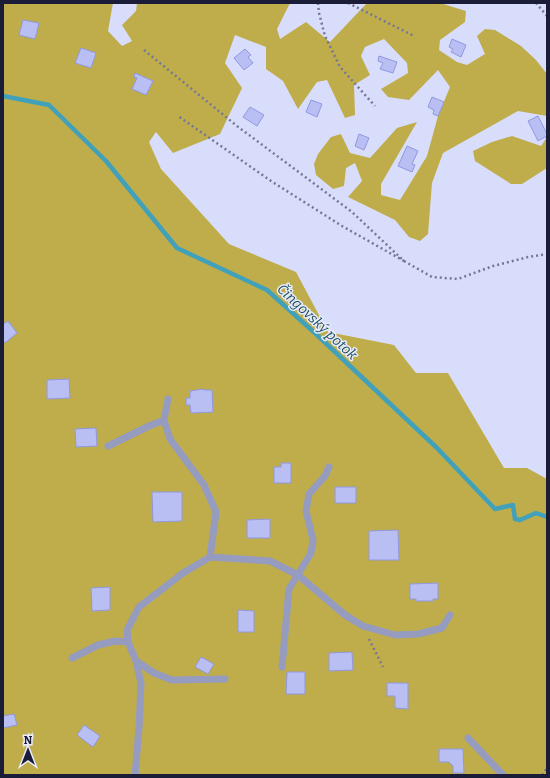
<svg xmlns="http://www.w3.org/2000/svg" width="550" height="778" viewBox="0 0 550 778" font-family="Bitter,serif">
<rect width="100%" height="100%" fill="#d9ddfc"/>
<!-- green -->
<path fill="#bfad4c" d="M3,3H113L108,31L122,46L132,41L122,25L136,11L137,3H290L277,29L280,39L306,22L330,42L367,3H440L466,11L465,22L440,40L439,50L457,62L467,65L485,54L477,36L485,29L495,30L521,46L536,60L547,74V116L518,111L443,153L432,183L428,234L420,241L409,237L395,220L348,197L362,181L355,163L346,168L344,186L333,189L316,175L314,164L318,154L331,137L341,134L350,153L370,158L397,128L417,122L381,184V195L400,200L427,156L438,116L450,87L438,70L409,100L388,97L381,89L408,73L407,63L384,39L365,47L361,56L370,75L354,85L355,115L345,118L327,80L317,82L298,109L283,81L266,69V47L235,35L225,63L242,88L220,134L173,153L156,132L149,142L161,169L229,244L296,272L328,332L394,345L416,373H448L504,468H527L547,479V775H39L38,774L37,775H3Z
M512,136L541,146L547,137V168L522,184H511L475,161L473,151L492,142Z"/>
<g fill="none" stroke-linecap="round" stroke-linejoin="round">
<!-- stream -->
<path stroke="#41a0ba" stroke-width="4.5" d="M3,96L49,105L106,161L177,248L267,290L316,334L437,448L495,509L513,505L515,519L520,520L536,513L547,517"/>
</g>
<!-- building -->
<path fill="#b9bff2" stroke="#9098e0" d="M23,20L39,23L35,39L19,35Z
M452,39L466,45L461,57L451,52L453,49L449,47Z
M81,48L96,53L91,68L75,63Z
M245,49L251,55L248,57L253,63L244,70L234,58Z
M379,56L397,62L393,73L380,69L383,63L378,61Z
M135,73L153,81L146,95L132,89L137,78L134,77Z
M432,97L444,102L438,116L433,114L434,110L428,107Z
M311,100L322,104L317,117L306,112Z
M250,107L264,115L257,126L243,117Z
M538,116L547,134V136L538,141L528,121Z
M359,134L369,138L364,150L355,146Z
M407,146L418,151L412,164L415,165L412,172L398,166Z
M8,321L17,333L5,343L3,340V324Z
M69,379L70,398L47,399V380Z
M204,389V390H212L213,412L191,413L190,405H186V398H190V391Z
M96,428L97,446L76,447L75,429Z
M281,463H291V483H274V467H281Z
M335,487H356V503H335Z
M152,492H182V521L153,522Z
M270,519V538H247V520Z
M398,530L399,560H369V531Z
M438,583V599H433V601H416V599H410V584Z
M110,587V610L92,611L91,588Z
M238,610L254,611V632H238Z
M352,652L353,670L329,671V653Z
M201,657L214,664L208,674L195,667Z
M287,672H305V694H286Z
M387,683H408V709L395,708V696H387Z
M14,714L17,725L3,728V716Z
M84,725L100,736L93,747L77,735Z
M439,749H463L464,773H453V766L449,762H439Z"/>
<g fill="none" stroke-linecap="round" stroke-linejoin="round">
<!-- path -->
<path stroke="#757895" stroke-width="2.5" stroke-dasharray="2 3" stroke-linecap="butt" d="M318,3L319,13L325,36L340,67L375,106
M348,3L414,36
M536,3L547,16
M144,50L237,126L352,212L404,261L342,226L271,181L178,116
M404,261L432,277L458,279L493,266L528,257L547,254
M369,639L383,667
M542,775L547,768"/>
<!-- service -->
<path stroke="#969bc0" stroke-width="7" d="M168,399L164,420L170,439L204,485L216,512L210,557
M108,446L149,426L164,420
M72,658L98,645L115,641L128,642
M282,667L289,589L311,553L313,540L306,511L309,494L325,476L329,467
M225,679L172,680L154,673L136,661L128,642L127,630L139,607L183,573L210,557L270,561L298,575L345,615L363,626L395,635L418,634L442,628L450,615
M468,738L503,775
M135,775L139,728L141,683L136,661"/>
</g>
<g text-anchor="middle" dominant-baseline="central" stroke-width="3" stroke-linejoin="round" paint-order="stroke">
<!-- water labels -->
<g font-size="14" font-style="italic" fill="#164c5b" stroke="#e9ebfb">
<text transform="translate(317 322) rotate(43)">Čingovský potok</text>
</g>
</g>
<!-- border -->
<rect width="550" height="778" fill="none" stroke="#1b1d38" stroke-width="8"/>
<!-- north arrow -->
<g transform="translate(28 750)" stroke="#e9ebfb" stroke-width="3" paint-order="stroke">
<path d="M0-3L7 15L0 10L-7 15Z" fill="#1b1d38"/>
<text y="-6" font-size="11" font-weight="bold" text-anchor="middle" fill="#1b1d38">N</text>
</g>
</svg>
